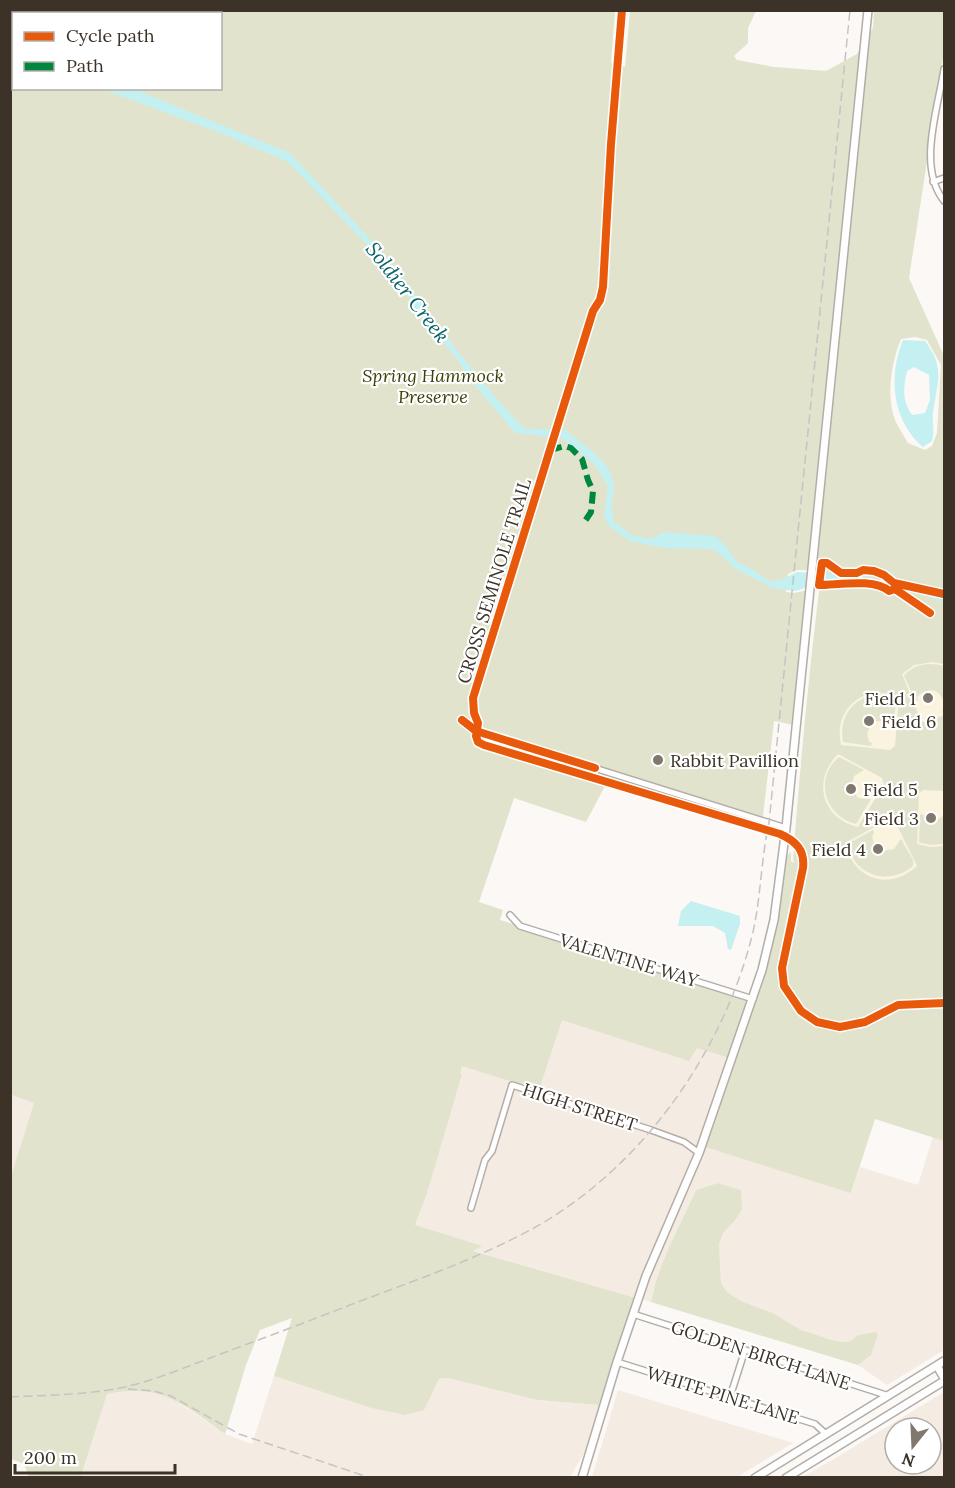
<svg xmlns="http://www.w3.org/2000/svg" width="955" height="1488" viewBox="0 0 955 1488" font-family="Lora,serif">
<rect width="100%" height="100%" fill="#fbf8f5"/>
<!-- built -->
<path fill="#f4ebe3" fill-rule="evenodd" d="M567,1006L729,1058L698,1147L659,1235L636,1298L412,1233L427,1193L462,1063Z
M11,1091L38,1105L11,1186Z
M933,1137L944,1141V1350L887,1385L858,1365L871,1355L858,1335L851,1341L843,1342L815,1335L801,1330L773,1313L741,1301L727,1292L721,1283L719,1244L723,1233L734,1223L741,1190L718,1183L696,1190L673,1239L653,1290L651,1302L641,1299L664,1237L705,1147L852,1192L860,1167L918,1185Z
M274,1376L371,1408L405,1415L423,1410L439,1379L448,1378L537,1400L599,1405L584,1453L570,1477L87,1478L82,1476L107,1393L129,1389L154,1393L173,1399L225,1434L252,1444Z
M618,1390L793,1443L737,1477H592Z
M944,1392V1477H802L834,1459ZM895,1428H931V1464H895Z"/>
<!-- green -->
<path fill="#e1e3cc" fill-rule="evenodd" d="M10,11H615L611,63L625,67L630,11H756L748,28V43L734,56L737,60L774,67L826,71L857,54L862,46L809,570H797L788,574L786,592L794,593L808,590L794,725L774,721L761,833L605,786L586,822L514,798L479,902L503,910L500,920L750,998L729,1058L697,1048L689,1061L562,1020L539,1090L462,1066L460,1073L462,1074L427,1193L415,1225L482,1246L473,1251L636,1298L599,1405L537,1400L448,1378L439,1379L424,1410L405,1415L371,1408L274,1376L292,1318L260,1330L246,1365L225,1434C184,1405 160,1382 107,1394L81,1477H29L24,1464L11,1459V1177L34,1103L10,1094ZM14,14H220V88H14Z
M874,11H944V51L909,278L944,356V1141L875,1119L851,1193L705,1147L764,971L773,941L786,856L791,852V861L795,863L793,860C800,762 810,664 822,566H825L826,564H821L819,571H815L869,35L873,28ZM915,337L927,340L941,365L937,433L932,446L925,450L908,443C903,434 895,423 893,414C887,390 892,361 901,339Z
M718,1183L741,1190L742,1210L733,1223L723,1233L719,1244L721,1283L727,1292L741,1301L773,1313L801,1330L829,1339L843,1342L851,1341L858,1335L876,1332L878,1334L871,1355L858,1365L651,1302C658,1264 680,1226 696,1190Z"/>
<!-- sand -->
<path fill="#faf3dd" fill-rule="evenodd" d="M933,662L944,664V666C930,662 914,663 904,676L916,701L918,700L917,697C929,684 945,691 944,708L942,710L944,715L926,723L921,721L902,674L914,665Z
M877,692L899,697L895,746L890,750L841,745C835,718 850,696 877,692ZM884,694L896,698L894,727L885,720L873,722L867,733L869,742L872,743L871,746L843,742C838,715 856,694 884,694Z
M838,754L882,778L884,784L858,827C821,818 812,780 838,754ZM839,757L864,770L854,776L851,788L858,798L871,799L856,824C824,816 814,778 839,757Z
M923,790L944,791V815C934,824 929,816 920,814L919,842L930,845L944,844V846L930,847L917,844L919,794Z
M889,819L895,821L917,866C889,892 853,879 845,843ZM873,830L874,832L872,837L875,846L883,851L894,849L901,839L913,860V866C888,887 854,875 847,844Z"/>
<!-- water -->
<path fill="#c4f0f2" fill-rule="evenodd" d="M102,89H134L290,153L384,254L460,354L500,402L524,428L567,431C584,447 614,461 614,488C614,493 612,498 612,503C611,509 613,515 614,522L632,535L650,539L665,532L715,536L725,545L738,563L749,567L769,581L781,580L797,572L863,576L922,592L944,600V603L924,595L860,578H838L795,591L772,588L734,568L727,560L712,549L664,548L630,541L609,526L604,517L608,486L593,463L561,438L515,433L471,381L455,356L429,326L379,257L288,162L215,131Z
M903,340L925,341C946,369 937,382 933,413C932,423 935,431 932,441L923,447C892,421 888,376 903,340ZM914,367L929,375L930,400L925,413L912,415C902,400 903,389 907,371Z
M691,901L740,916V924L731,950L728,949L725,933L713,926H678L681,911Z"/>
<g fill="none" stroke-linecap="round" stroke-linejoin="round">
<defs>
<path id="minor" d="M944,69C938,109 917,167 944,201
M933,182L944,178
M462,720L476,731L786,828
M510,915L520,926L753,999
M471,1208L485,1160L492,1151L512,1085L651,1130L684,1142L699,1153
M633,1314L889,1396
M617,1362L815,1424L826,1434
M730,1397L745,1350"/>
<path id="major" d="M937,1366L944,1378
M582,1478L617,1362L646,1276L699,1153L762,970L774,920L786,828L868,10
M755,1478L944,1361
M786,1478L944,1381"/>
</defs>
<!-- minor casing -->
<use href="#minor" stroke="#b4ada7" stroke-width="8"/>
<!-- major casing -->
<use href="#major" stroke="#b4ada7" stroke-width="10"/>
<!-- minor -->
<use href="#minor" stroke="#fefefe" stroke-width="5"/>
<!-- major -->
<use href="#major" stroke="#fefefe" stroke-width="7"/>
<!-- rail -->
<path stroke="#c5c4c3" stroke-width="1.5" stroke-dasharray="9 4.5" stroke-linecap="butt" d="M128,1389L154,1391L171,1396L239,1434L371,1478
M10,1397C47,1395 84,1395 120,1388C150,1382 181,1369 210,1358C250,1343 291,1328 332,1312C398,1286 467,1264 530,1230C640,1171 724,1052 753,932C761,896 761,859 769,823L850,10"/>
<!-- quiet -->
<path stroke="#00873e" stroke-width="6" stroke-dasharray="12 6" stroke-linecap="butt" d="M550,450L565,446L571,448L582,459L588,480L593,491L591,512L585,521"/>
<defs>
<path id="cycleway" d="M622,10L611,144L603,287L600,300L593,311L473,698L474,713L478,723L476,736L478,742L484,745L780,834C796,841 805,850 803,868L782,968L784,986L801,1011L817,1022L840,1027L865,1022L898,1005L944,1003
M930,613L895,589L889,591C874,578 838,585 819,585L822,563H827L841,573H857L863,570L874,571L884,575L894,583L944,594
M462,720L476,731L595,768"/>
</defs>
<!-- cycleway casing -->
<use href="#cycleway" stroke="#fff" stroke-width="11"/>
<!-- cycleway -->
<use href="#cycleway" stroke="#e8590c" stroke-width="8"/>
</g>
<!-- markers -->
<g fill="#80776f" stroke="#fff" stroke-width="2">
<circle cx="928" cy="698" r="6"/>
<circle cx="869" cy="721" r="6"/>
<circle cx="658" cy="760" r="6"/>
<circle cx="851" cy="789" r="6"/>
<circle cx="931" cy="818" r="6"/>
<circle cx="878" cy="849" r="6"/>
</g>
<g text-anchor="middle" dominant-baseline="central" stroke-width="4.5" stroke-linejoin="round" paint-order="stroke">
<!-- park labels -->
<g font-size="18" font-style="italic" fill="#3c4007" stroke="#fff">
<text x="433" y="375">Spring Hammock<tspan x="433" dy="21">Preserve</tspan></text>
</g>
<!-- street labels -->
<g font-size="18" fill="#3d3227" stroke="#fff">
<text transform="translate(494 581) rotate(-73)">CROSS SEMINOLE TRAIL</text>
<text transform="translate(629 960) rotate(17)">VALENTINE WAY</text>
<text transform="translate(580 1107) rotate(18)">HIGH STREET</text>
<text transform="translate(761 1355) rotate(18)">GOLDEN BIRCH LANE</text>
<text transform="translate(723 1395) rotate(17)">WHITE PINE LANE</text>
</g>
<!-- poi labels -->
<g font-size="18" fill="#3d3227" stroke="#fff" text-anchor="end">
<text x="916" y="698">Field 1</text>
<text x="881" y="721" text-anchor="start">Field 6</text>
<text x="670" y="760" text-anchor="start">Rabbit Pavillion</text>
<text x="863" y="789" text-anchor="start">Field 5</text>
<text x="919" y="818">Field 3</text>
<text x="866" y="849">Field 4</text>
</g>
<!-- water labels -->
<g font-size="20" font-style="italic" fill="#096468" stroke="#fff">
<text transform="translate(408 292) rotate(52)">Soldier Creek</text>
</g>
</g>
<!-- border -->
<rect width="955" height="1488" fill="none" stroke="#3d3227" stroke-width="24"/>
<!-- legend -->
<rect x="12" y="12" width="210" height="78" fill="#ffffff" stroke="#b1ada9" stroke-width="1.5"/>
<rect x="24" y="32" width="30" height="9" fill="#e8590c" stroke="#b1ada9" stroke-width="1.5"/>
<text x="66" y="42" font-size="18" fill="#3d3227">Cycle path</text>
<rect x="24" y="62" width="30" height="9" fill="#00873e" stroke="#b1ada9" stroke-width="1.5"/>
<text x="66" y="72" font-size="18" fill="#3d3227">Path</text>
<!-- north arrow -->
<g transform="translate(913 1446) rotate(198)"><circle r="28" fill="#ffffff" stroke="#b1ada9" stroke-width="1.5"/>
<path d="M0-4.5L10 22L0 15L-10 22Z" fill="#80776f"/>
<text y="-9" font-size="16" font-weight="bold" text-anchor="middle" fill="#3d3227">N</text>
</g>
<!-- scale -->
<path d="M15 1464v9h160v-9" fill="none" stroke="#3d3227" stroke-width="3"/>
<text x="24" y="1464" font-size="18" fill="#3d3227" stroke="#ffffff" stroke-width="4.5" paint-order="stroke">200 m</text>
</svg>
